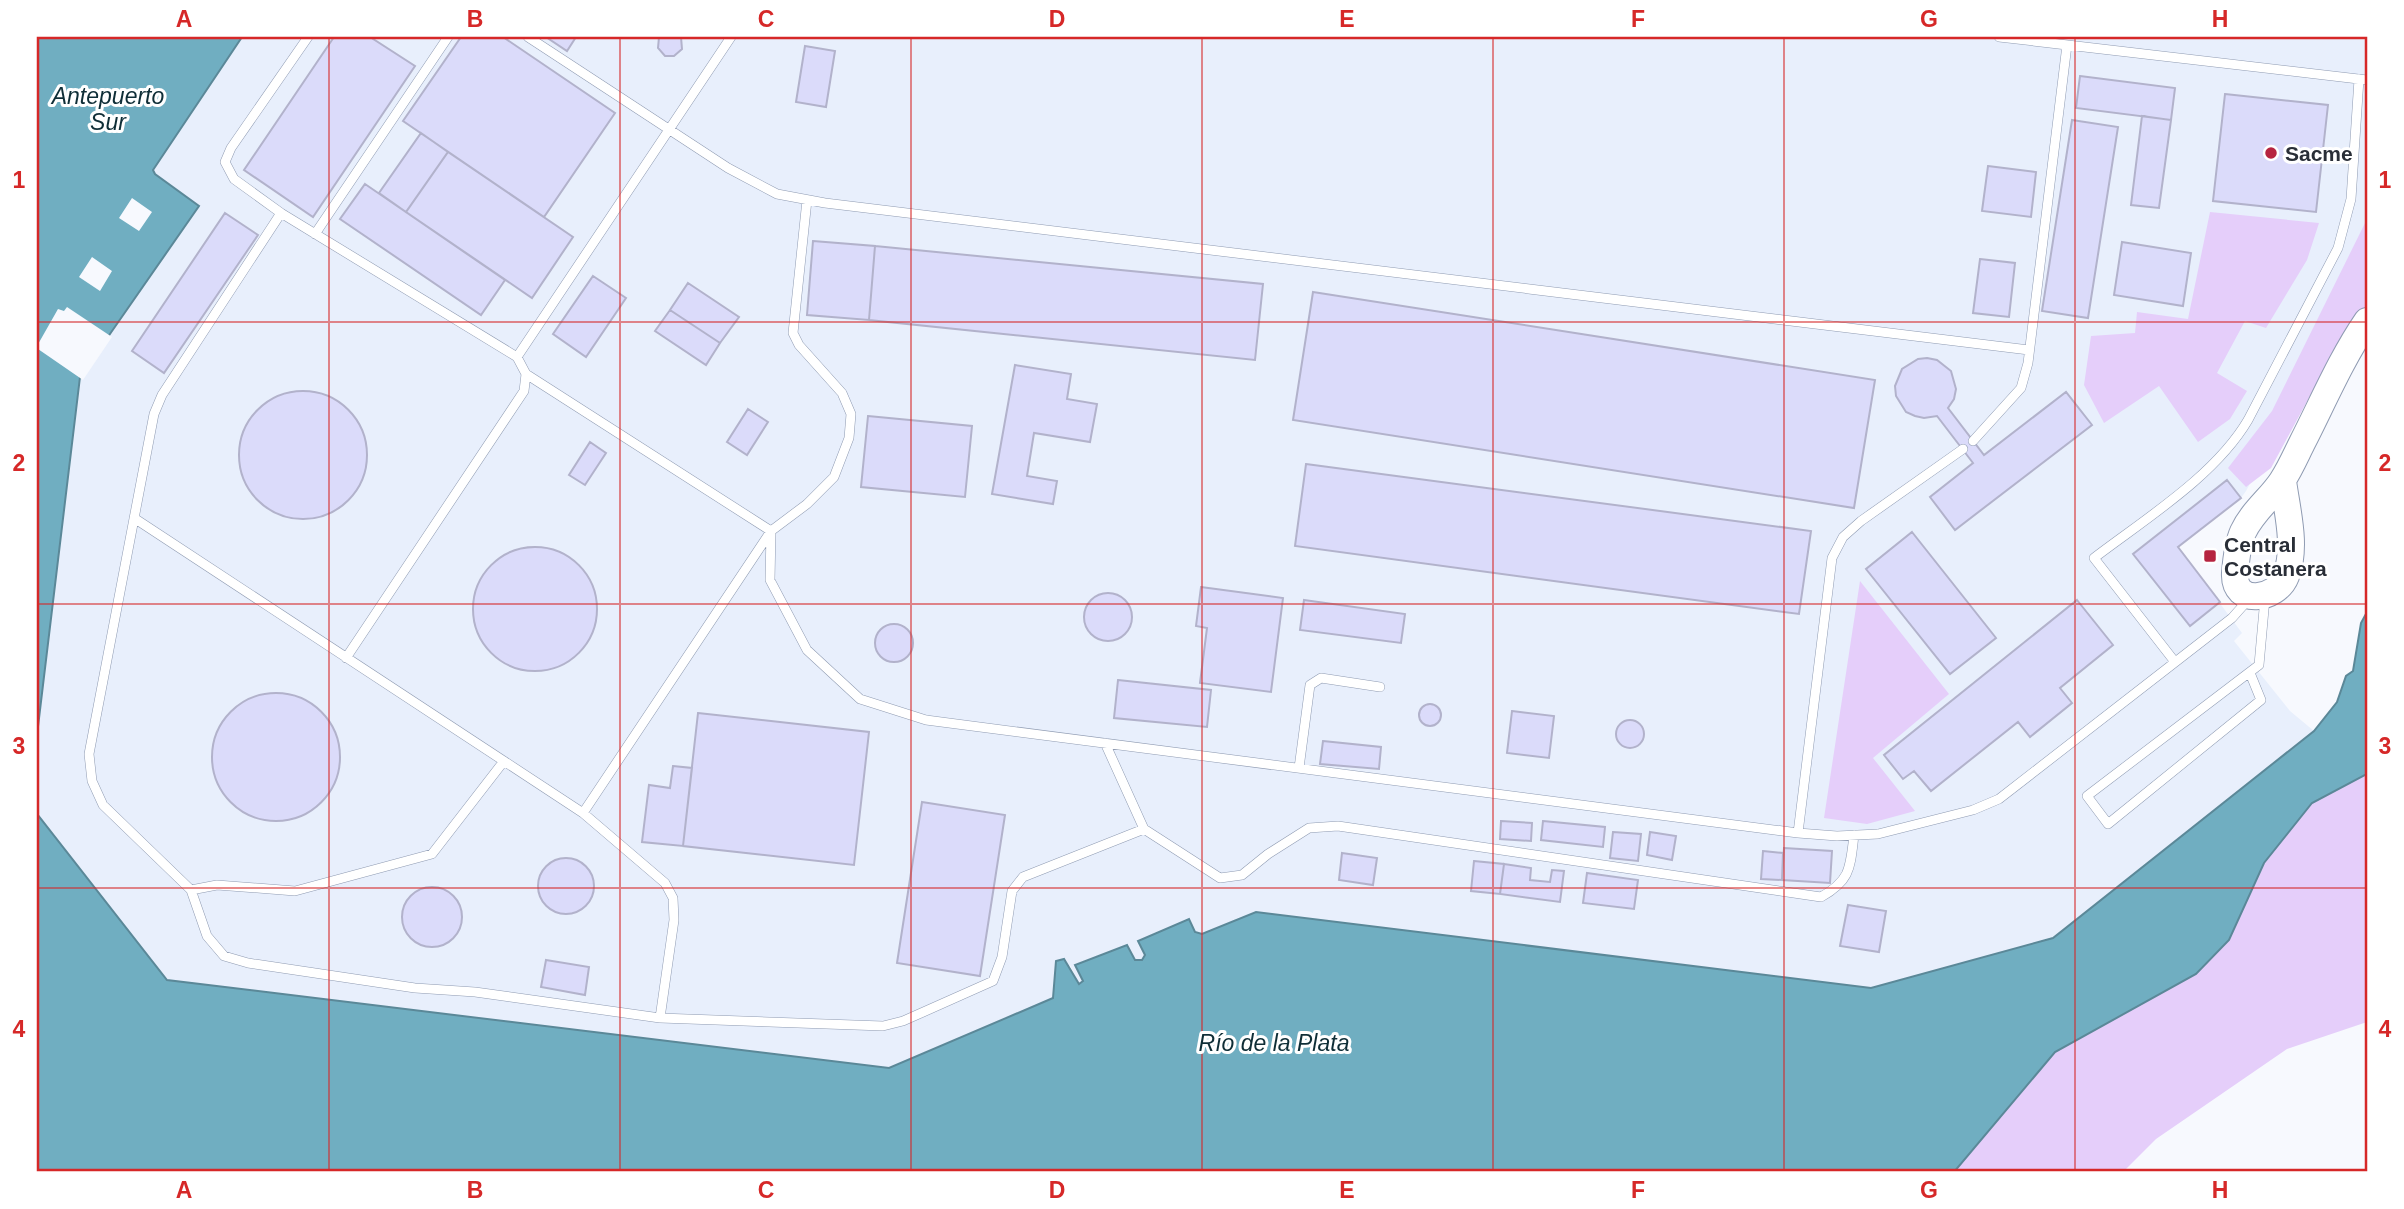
<svg xmlns="http://www.w3.org/2000/svg" width="2404" height="1209" viewBox="0 0 2404 1209" font-family="Helvetica,sans-serif">
<rect width="100%" height="100%" fill="#f7f9fe"/>
<!-- built -->
<path fill="#e8effc" d="M242,37H2345L2367,40V263L2246,491L2241,498L2178,547L2242,633L2234,641L2290,711L2314,731L2052,938L1871,988L1256,912L1202,934L1195,933L1189,920L1138,940L1145,955L1142,960H1135L1127,945L1076,964L1083,982L1079,984L1070,965L1053,998L889,1068L167,980L37,814V735L80,377L199,207L155,174L153,170Z"/>
<!-- green -->
<path fill="#e5cefa" d="M2210,212L2319,223L2307,260L2266,328L2245,321L2217,373L2247,391L2230,419L2198,442L2159,386L2104,423L2084,385L2091,336L2135,333L2137,312L2188,319Z
M2367,219V305L2344,333L2271,468L2246,487L2228,468L2272,411Z
M1860,581L1949,694L1873,758L1915,811L1867,824L1824,818Z
M2365,774H2367V1022L2287,1049L2156,1139L2123,1172H1954L2055,1052L2196,974L2229,940L2264,863L2312,803Z"/>
<!-- water -->
<path fill="#70aec1" stroke="#5b8898" stroke-width="2" d="M37,37H242L153,170L155,174L199,206L80,377L37,735Z
M2367,612V774L2312,803L2264,863L2229,940L2196,974L2055,1052L1954,1172H37V814L167,980L889,1068L1053,998L1056,961L1064,959L1079,984L1083,981L1075,965L1127,945L1135,960H1142L1145,955L1138,941L1189,919L1195,932L1202,934L1256,912L1871,988L2053,938L2314,731L2337,702L2346,676L2353,671L2361,623Z"/>
<!-- pier -->
<path fill="#f7f9fe" d="M132,198L152,212L139,231L119,218Z
M92,257L112,271L100,291L79,277Z
M67,307L112,337L83,380L38,349L37,346L58,309L64,311Z"/>
<!-- building -->
<path fill="#dbdbfa" stroke="#b2b2cb" stroke-width="2" d="M334,37H370L415,66L313,217L244,170Z
M461,37H503L615,113L544,217L403,121Z
M546,37H576L567,51Z
M659,37H681L682,49L674,56H665L658,48Z
M805,46L835,51L826,107L796,102Z
M2080,76L2175,88L2171,120L2076,108Z
M2225,94L2328,105L2316,212L2213,201Z
M2142,116L2171,120L2159,208L2131,205Z
M2072,120L2118,127L2088,318L2042,311Z
M421,133L448,152L406,212L379,193Z
M448,152L573,237L532,298L406,212Z
M1988,166L2036,172L2031,217L1982,211Z
M365,184L505,280L481,315L340,219Z
M225,213L258,235L164,373L132,351Z
M813,241L875,246L869,320L807,315Z
M2122,242L2191,253L2183,306L2114,295Z
M875,246L1263,284L1255,360L869,320Z
M1980,259L2015,263L2009,317L1973,313Z
M593,276L626,298L586,357L553,334Z
M688,283L739,317L720,343L670,310Z
M1313,292L1875,380L1854,508L1293,420Z
M670,310L720,343L706,365L655,331Z
M1927,358L1937,360L1951,371L1956,389L1954,399L1948,408L1984,455L2066,392L2092,425L1955,530L1930,497L1973,463L1937,416L1924,418L1915,416L1906,412L1896,396L1895,386L1902,369L1918,359Z
M1015,365L1071,374L1067,399L1097,404L1090,442L1034,433L1027,476L1057,481L1053,504L992,494Z
M239 455a64 64 0 1 1 128 0a64 64 0 1 1-128 0Z
M748,409L768,422L747,455L727,442Z
M868,416L972,426L965,497L861,487Z
M590,442L606,453L585,485L569,475Z
M1306,464L1811,531L1799,614L1295,546Z
M2227,480L2241,498L2178,547L2220,602L2190,626L2133,554Z
M1912,532L1996,638L1950,674L1866,569Z
M473 609a62 62 0 1 1 124 0a62 62 0 1 1-124 0Z
M1201,587L1283,598L1271,692L1200,683L1207,628L1196,626Z
M1084 617a24 24 0 1 1 48 0a24 24 0 1 1-48 0Z
M1304,600L1405,614L1401,643L1300,630Z
M2077,600L2113,645L2060,688L2072,703L2030,737L2018,722L1931,791L1914,771L1903,779L1884,755Z
M875 643a19 19 0 1 1 38 0a19 19 0 1 1-38 0Z
M1118,680L1211,690L1207,727L1114,718Z
M212 757a64 64 0 1 1 128 0a64 64 0 1 1-128 0Z
M1419 715a11 11 0 1 1 22 0a11 11 0 1 1-22 0Z
M1512,711L1554,716L1549,758L1507,753Z
M698,713L869,732L854,865L683,846Z
M1616 734a14 14 0 1 1 28 0a14 14 0 1 1-28 0Z
M1323,741L1381,747L1379,769L1320,764Z
M673,766L692,768L683,846L642,842L649,785L670,788Z
M922,802L1005,815L980,976L897,963Z
M1501,821L1532,823L1531,841L1500,839Z
M1543,821L1605,827L1603,847L1541,840Z
M1613,832L1641,834L1638,861L1610,858Z
M1650,832L1676,836L1672,860L1647,855Z
M1784,848L1832,851L1830,883L1782,880Z
M1763,851L1783,853L1782,880L1761,879Z
M1342,853L1377,858L1373,885L1339,880Z
M538 886a28 28 0 1 1 56 0a28 28 0 1 1-56 0Z
M1474,861L1504,864L1500,894L1471,891Z
M1504,864L1531,868L1530,880L1550,882L1552,870L1564,871L1560,902L1500,894Z
M1587,873L1638,880L1634,909L1583,903Z
M402 917a30 30 0 1 1 60 0a30 30 0 1 1-60 0Z
M1848,905L1886,911L1879,952L1840,946Z
M546,960L589,967L585,995L541,987Z"/>
<g fill="none" stroke-linecap="round" stroke-linejoin="round">
<defs>
<path id="lane" d="M528,37L728,168L777,194L825,203L2029,350
M731,37L517,357L281,213L162,395L154,414L89,754L92,781L103,805L191,890L207,936L224,956L248,963L415,988L475,992L660,1018L883,1026L903,1021L993,981L1002,957L1012,891L1023,877L1144,829L1220,878L1242,875L1268,854L1309,828L1338,826L1821,897C1851,880 1850,868 1854,835
M1999,37L2367,80
M281,213L234,179L225,162L231,148L308,37
M315,234L448,37
M526,374L771,531L770,580L807,650L860,699L926,720L1798,833L1837,836L1878,834L1973,810L1999,799L2232,618L2248,600
M1973,441L2021,388L2028,363L2067,45
M134,518L583,813L665,883L673,898L674,920L660,1018
M346,658L524,391L526,374L517,357
M2175,662L2094,558C2145,519 2215,476 2248,420L2338,248L2351,199L2359,79
M2250,673L2261,700L2108,824L2087,796L2259,665L2265,598
M1105,743L1144,829
M1299,768L1310,685L1321,678L1380,687
M583,813L771,531L807,504L834,477L849,438L851,414L842,393L799,345L793,333L807,200
M1798,833L1832,558L1843,537L1861,521L1963,449
M191,890L217,885L295,891L432,854L504,761"/>
<path id="secondary" d="M2283,481C2287,511 2297,546 2286,576C2277,600 2233,607 2235,573C2236,560 2238,543 2243,532C2252,512 2271,498 2282,481C2290,469 2296,455 2302,443C2323,402 2341,359 2367,321"/>
</defs>
<!-- lane casing -->
<use href="#lane" stroke="#8f9bb2" stroke-width="10"/>
<!-- secondary casing -->
<use href="#secondary" stroke="#8f9bb2" stroke-width="28"/>
<!-- lane -->
<use href="#lane" stroke="#fff" stroke-width="9"/>
<!-- secondary -->
<use href="#secondary" stroke="#fff" stroke-width="26"/>
</g>
<!-- grid -->
<path fill="none" stroke="#d62828" stroke-width="2" stroke-opacity="0.55" d="M329,37V1172M620,37V1172M911,37V1172M1202,37V1172M1493,37V1172M1784,37V1172M2075,37V1172M37,322H2367M37,604H2367M37,888H2367"/>
<!-- markers -->
<g fill="#b62440" stroke="#fff" stroke-width="2.5">
<circle cx="2271" cy="153" r="7"/>
<rect x="2203" y="549" width="14" height="14" rx="3.5"/>
</g>
<g text-anchor="middle" dominant-baseline="central" stroke-width="6" stroke-linejoin="round" paint-order="stroke">
<!-- poi labels -->
<g font-size="21" font-weight="bold" fill="#292e37" stroke="#fff" text-anchor="start">
<text x="2285" y="153">Sacme</text>
<text x="2224" y="544">Central<tspan x="2224" dy="24">Costanera</tspan></text>
</g>
<!-- water labels -->
<g font-size="23" font-style="italic" fill="#0f2e37" stroke="#fff">
<text x="108" y="96">Antepuerto<tspan x="108" dy="26">Sur</tspan></text>
<text x="1274" y="1043">Río de la Plata</text>
</g>
</g>
<!-- border -->
<rect width="2404" height="1209" fill="none" stroke="#ffffff" stroke-width="77"/>
<rect x="38" y="38" width="2328" height="1132" fill="none" stroke="#d62828" stroke-width="2.5"/>
<g font-size="23" text-anchor="middle" font-weight="bold" fill="#d62828">
<text x="184" y="27">A</text>
<text x="475" y="27">B</text>
<text x="766" y="27">C</text>
<text x="1057" y="27">D</text>
<text x="1347" y="27">E</text>
<text x="1638" y="27">F</text>
<text x="1929" y="27">G</text>
<text x="2220" y="27">H</text>
<text x="19" y="188">1</text>
<text x="2385" y="188">1</text>
<text x="19" y="471">2</text>
<text x="2385" y="471">2</text>
<text x="19" y="754">3</text>
<text x="2385" y="754">3</text>
<text x="19" y="1037">4</text>
<text x="2385" y="1037">4</text>
<text x="184" y="1198">A</text>
<text x="475" y="1198">B</text>
<text x="766" y="1198">C</text>
<text x="1057" y="1198">D</text>
<text x="1347" y="1198">E</text>
<text x="1638" y="1198">F</text>
<text x="1929" y="1198">G</text>
<text x="2220" y="1198">H</text>
</g>
</svg>
